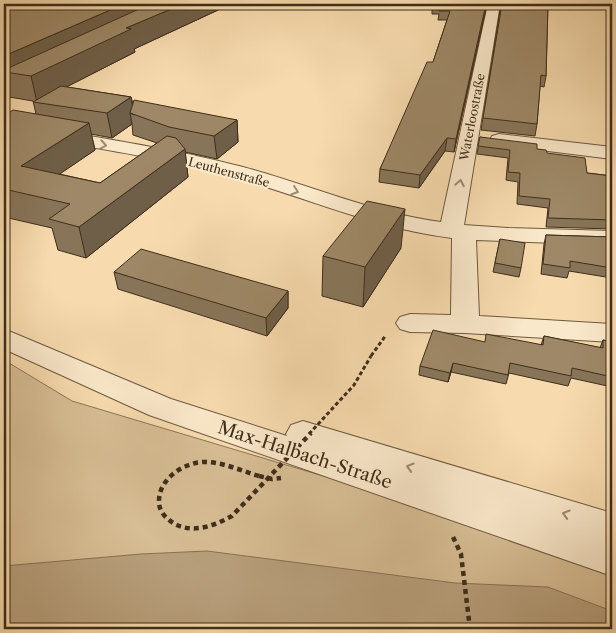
<svg xmlns="http://www.w3.org/2000/svg" width="616" height="633" viewBox="0 0 616 633" font-family="'Libre Caslon Text',serif">
<rect width="100%" height="100%" fill="#f7dbae"/>
<filter id="stains"><feTurbulence type="fractalNoise" baseFrequency=".004" numOctaves="4"/><feColorMatrix values="0 0 0 0 .2 0 0 0 0 .09 0 0 0 0 .02 0 0 0 .5 -.17"/></filter>
<radialGradient id="worn" r=".72"><stop offset=".6" stop-color="#630" stop-opacity="0"/><stop offset="1" stop-color="#630" stop-opacity=".3"/></radialGradient>
<!-- green -->
<path fill="#d8be95" stroke="#8b7658" d="M4,360L72,401L407,501L612,566V629H4Z"/>
<!-- water -->
<path fill="#b8a07c" stroke="#877255" d="M207,551L455,583L548,587L612,611V629H4V566L141,554Z"/>
<g fill="none" stroke-linecap="round" stroke-linejoin="round">
<defs>
<path id="minor" d="M488,4H500L464,225L508,228L612,231V245L476,240L479,316L612,324V342L465,333L410,332L400,329L396,323L400,317L410,314L451,315L452,238C375,229 305,197 230,176C156,156 79,146 4,132V122C84,135 165,147 243,167C310,185 372,213 441,222Z
M499,134L612,147V159L492,144L490,140L492,136Z
M4,329L171,399L287,436L286,434L291,425L303,421L612,513V576L149,415L4,349Z"/>
</defs>
<!-- minor casing -->
<use href="#minor" stroke="#6c593f" stroke-width="2"/>
<!-- path-far1 -->
<path stroke="#3e2e1a" stroke-width="3" stroke-dasharray="4 2.5" stroke-linecap="butt" d="M371,356L386,335"/>
<!-- path -->
<path stroke="#3e2e1a" stroke-width="4.5" stroke-dasharray="5 4" stroke-linecap="butt" d="M259,476L272,479L281,478
M453,537L461,554L470,629"/>
<!-- minor -->
<use href="#minor" fill="#fae8ca" fill-rule="evenodd"/>
<!-- path-bridge-far1 -->
<path stroke="#3e2e1a" stroke-width="3" stroke-dasharray="4 2.5" stroke-linecap="butt" d="M309,434L354,385L371,356"/>
<!-- path-bridge -->
<path stroke="#3e2e1a" stroke-width="4.5" stroke-dasharray="5 4" stroke-linecap="butt" d="M259,476C242,471 225,463 207,462C185,461 158,479 159,502C159,509 163,515 168,519C187,536 212,527 232,516L311,433"/>
</g>
<!-- wall -->
<path fill="#887559" stroke="#3e2e1a" fill-rule="evenodd" d="M4,4H231L134,49L135,52L66,87L131,97L133,104L237,120L238,142L217,159L185,152L188,177L86,258L58,250L52,228L4,217V116L36,114L33,101L9,97L5,83L4,84ZM132,124L133,135L157,143L100,183L59,174L95,150L91,134L112,138Z
M412,4H487L454,152L445,151L419,188L379,182L380,169L433,62L447,20H438L439,14H432V8L412,7Z
M501,4H548L546,76L544,87L540,86L537,124L535,136L481,130Z
M480,137L537,149L587,173L612,176V229L546,227L548,208L517,204L518,182L506,180L508,158L477,154Z
M546,235L612,237V278L569,271L567,278L541,274L544,244Z
M500,239L521,268L519,277L493,272Z
M401,248L363,307L322,296L323,256Z
M114,272L288,291V308L267,336L118,289Z
M544,336L600,348L603,340L612,342V387L571,378L568,386L509,373L506,384L451,372L448,382L419,375L420,366L485,342L541,345Z"/>
<!-- shaded-wall -->
<path fill="#6f5f48" stroke="#3e2e1a" d="M4,4H40L4,18Z
M124,4H172L4,72V56Z
M183,4H231L134,49L135,52L37,102L31,76L126,28Z
M486,4H487L454,152L456,139Z
M131,97L134,115L130,113L132,124L112,138L107,113Z
M237,120L238,142L217,159L214,136Z
M89,123L95,150L29,195L21,166Z
M447,138L445,151L419,188L420,175Z
M185,149L188,177L86,258L79,227Z
M405,209L401,248L363,307L365,267Z
M288,291V308L267,336L266,318Z
M453,363L451,372L448,382L450,373Z"/>
<!-- building -->
<path fill="#9e8867" stroke="#3e2e1a" d="M12,4H124L4,56V6Z
M150,4H183L126,28L131,29L31,76L4,72V70Z
M433,4H486L456,139L447,138L420,175L380,169L427,62H433L450,11H439L442,5Z
M502,4H548L546,76L541,75L537,124L483,118Z
M61,86L131,97L107,113L33,102Z
M134,100L237,120L214,136L169,127L130,113Z
M13,110L89,123L21,166L100,183L167,136L176,138L185,149L79,227L49,219L70,204L4,189V116Z
M480,137L537,144V149L546,150L547,153L585,158L587,173L612,176V220L548,218L550,199L519,196L520,173L508,172L510,150L478,146Z
M367,201L405,209L365,267L323,256Z
M546,235L612,237V268L570,261V268L543,264Z
M500,239L525,243L521,268L495,263Z
M141,249L288,291L266,318L114,272Z
M433,330L485,342L486,334L543,345L544,336L603,348V340L612,342V377L572,368L571,376L510,363L508,375L453,363L450,373L420,366Z"/>
<!-- one-way arrows -->
<defs><path id="oneway-chevron" d="M-2-3.5L2.5 0L-2 3.5" fill="none" stroke-width="1.6" stroke-linecap="round" stroke-linejoin="round" transform="scale(1.25)"/></defs>
<g stroke="#9c8b72">
<use href="#oneway-chevron" transform="translate(103 145) rotate(10)"/>
<use href="#oneway-chevron" transform="translate(460 183) rotate(-80)"/>
<use href="#oneway-chevron" transform="translate(295 191) rotate(19)"/>
<use href="#oneway-chevron" transform="translate(410 467) rotate(-163)"/>
<use href="#oneway-chevron" transform="translate(566 514) rotate(-163)"/>
</g>
<g text-anchor="middle" dominant-baseline="central" stroke-width="4.5" stroke-linejoin="round" paint-order="stroke">
<!-- far-street labels -->
<g font-size="12" fill="#3e2e1a" stroke="#fae8ca">
<text transform="translate(472 117) rotate(-79)">Waterloostraße</text>
<text transform="translate(229 172) rotate(15)">Leuthenstraße</text>
</g>
<!-- near-street labels -->
<g font-size="18" fill="#3e2e1a" stroke="#fae8ca">
<text transform="translate(305 455) rotate(18)">Max-Halbach-Straße</text>
</g>
</g>
<!-- margin -->
<rect width="616" height="633" fill="none" stroke="#f7dbae" stroke-width="20"/>
<rect x="5" y="5" width="606" height="623" fill="none" stroke="#3e2e1a" stroke-width="2.5"/>
<rect x="10" y="10" width="596" height="613" fill="none" stroke="#3e2e1a"/>
<rect width="100%" height="100%" filter="url(#stains)"/>
<rect width="100%" height="100%" fill="url(#worn)"/>
</svg>
